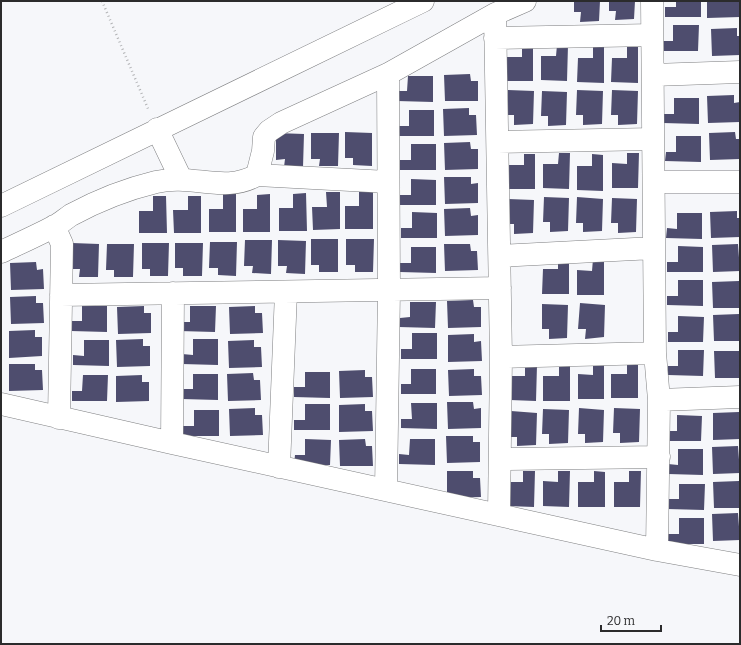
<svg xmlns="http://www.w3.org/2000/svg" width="741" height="645" viewBox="0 0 741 645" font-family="Bitter,serif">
<rect width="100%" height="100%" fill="#f6f7fa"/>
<!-- building -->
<path fill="#4e4d6e" d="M574,1H600L599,21L580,22L581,12H574Z
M609,1H635L634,19L615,20L616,11H609Z
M676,1H701V17H665V7H676Z
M707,1H740V17L707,18Z
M673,25H699L698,51H663V41H673Z
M737,28V36H740V55L712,56L711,29Z
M557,45H568L567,81L541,80V56H556Z
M522,46H533V81H506L507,57H522Z
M593,47H604V83L577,82L578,58H593Z
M627,47H638V83L611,82L612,58H627Z
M470,74L471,81H478V101H445L444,75Z
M408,76H433V102L397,101V91H407Z
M508,90L534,91L533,124L514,125V115H507Z
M577,90L603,91L602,124L583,125V115H576Z
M612,90L638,91L637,124L618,125V115H611Z
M542,91L567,92L566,125L548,126V116H541Z
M734,95V103L740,102V122L708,123L707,96Z
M674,98H699V124L663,123V114H674Z
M469,108V115H476L477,135L444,136L443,109Z
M409,110H434V136H398V126H409Z
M345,132L372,133V166L353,165V158H345Z
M735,132L736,139H740V159L710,160L709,133Z
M276,133L304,134L303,167H284L285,159L276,160Z
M311,133H339L338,166H319L320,159H311Z
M676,136H701V162L665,161L666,152H676Z
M470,142L471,149H478V169L445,170L444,143Z
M411,144H436V170H400V160H411Z
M559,153H570L569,189L543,188V164H558Z
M627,153H639L638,188H612V163L627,164Z
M524,154H535V189H508V165H524Z
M592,154L603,155V191L577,190V166H592Z
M444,177H471V184L478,183V203L445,204Z
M411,179L436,180V205H400V195H411Z
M326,192H340V229L313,230L312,207H327Z
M359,192H373V229H345V206H359Z
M306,193L307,231H279V208H293V194Z
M223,194H236V232H209V209H223Z
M270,194V232H243V209H257V195Z
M153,196H166L167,233H139V211H153Z
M188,196H201V233H174L173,210H188Z
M544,197L569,198L568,231L550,232V222H543Z
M577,197L603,199L602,231L583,232V223H576Z
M612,198L637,199L636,232L618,233V223H611Z
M508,199L534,200L533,233L514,234V224H507Z
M470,208L471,216L478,215V235L445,236L444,209Z
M737,211V218H740V237L711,238L710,212Z
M412,212L437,213V238H401V228H412Z
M677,213H702V239L666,238L667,228L677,229Z
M311,239H338V272H319V265H311Z
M346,239H374L373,272H355V265H346Z
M245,240H272L271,274L252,273L253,266H244Z
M278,240L306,241L305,274L286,273L287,266H278Z
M210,242H237L236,276L218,275V268H209Z
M72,243L99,244L98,277H79L80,269H71Z
M142,243H169L168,276H150V269H142Z
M175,243H203L202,276H183V268H175Z
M107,244H134L133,277H114V270H106Z
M444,244H470L471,251H477L478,270L445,271Z
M738,244L740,271L713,272L712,245Z
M678,246L703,247V272H667V262H678Z
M411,247H436V273L400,272V263H411Z
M558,258H569V294H542L543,269H558Z
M593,259L604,260V295H577V270L592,271Z
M36,262L37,270L43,269L44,289L11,290L10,263Z
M678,280H703V306L667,305V296H678Z
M739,281L740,308H713L712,282Z
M36,296V303H43L44,323L11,324L10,297Z
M473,300L474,307H481V327L448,328L447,301Z
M410,302H436L435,328L399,327L400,318L410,317Z
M580,303L605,305L604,337L585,339L586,329H578Z
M542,304L568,305L567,338L549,339V329H542Z
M82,306H107V332L71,331V321H82Z
M144,306V313H151V333L118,334L117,307Z
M190,306H216L215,332L179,331L180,322H190Z
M255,306V313H262L263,333L230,334L229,307Z
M739,314L740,341H714L713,315Z
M678,316L704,317L703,342H668V332H678Z
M35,330V337H42V356L9,358V331Z
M412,333H437V359H401V349H412Z
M474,334V342L481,341L482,361L448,362V335Z
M143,339V346H150V366L117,367L116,340Z
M193,339H218V365L182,364V354L193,355Z
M84,340H109V366L73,365V355L84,356Z
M254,340V347H261L262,367L229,368L228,341Z
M678,350H704L703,376L668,375V366H678Z
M714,351H740V378H715Z
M627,363H638V398H611V374H627Z
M9,364H35V370H42L43,390L9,391Z
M593,364H604V399H578V374L593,375Z
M525,365H537L536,401L510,400V376H525Z
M559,365H570V401H543V376H559Z
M411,369H436V394H401V384H411Z
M474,369V376H481L482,395L449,396L448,370Z
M365,370V377H372L373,397L340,398L339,371Z
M305,372H330V398L294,397V387H305Z
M253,373L254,380H260L261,400L228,401L227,374Z
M193,374H218V400L182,399V389H193Z
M83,375H108L107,401H72V391H82Z
M142,375V382H149V401L116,402V376Z
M447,402H473L474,409L481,408V428L448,429Z
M411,403H437V429L401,428V419H412Z
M305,404H330V430H294V420H305Z
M365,404V411H372L373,431L339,432V405Z
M255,408V415H262L263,435L230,436L229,409Z
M579,408L604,410L603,442L585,443V434H578Z
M614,408L640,409L639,442L620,443V433H613Z
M543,409L569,410L568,443L549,444V434H542Z
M194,410H219V436H183V426H194Z
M511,411L537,413L536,445L517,446V437H511Z
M739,412L740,439L713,440V413Z
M677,415L702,416L701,441H666V431H677Z
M446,436H473V442H480V462L447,463Z
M305,439L331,440L330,465H294L295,455H305Z
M365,439L366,446H372L373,466H340L339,440Z
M410,439H435V465L399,464V454L409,455Z
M738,446L740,473L713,474L712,447Z
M678,449H703V475L668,474V464L678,465Z
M447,471H473V478H480L481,497L447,498Z
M523,471H535L534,507L508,506V482H523Z
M558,471H570L569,507L543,506V481L558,482Z
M594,471L605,472V507H578V482H594Z
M629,471H641L640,507H614V482H629Z
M739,481L740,508H714L713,482Z
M679,484H705L704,510L668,509V499H679Z
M738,513L740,540L713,541L712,514Z
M679,518H704V544H668V534H679Z"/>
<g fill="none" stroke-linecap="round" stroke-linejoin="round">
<defs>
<path id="street" d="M652,1L655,353L659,400L657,550
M495,14L501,357L499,515
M495,38L652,35
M653,75L740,72
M157,129L181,179
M498,142L653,139
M257,175L388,182
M654,182H740
M1,206L423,1
M54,226L62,244L59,418
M1,252C18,244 36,236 53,227C60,224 65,219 71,215C97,201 127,189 156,182C193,173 224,194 257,175L263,151L264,137L269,131L281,123L388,74L495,14L525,1
M500,256L654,248
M61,295L500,288
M501,357L655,353
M659,400L740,397
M1,404L172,443L657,550L740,565
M172,443L173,293
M500,459L659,457
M279,467L286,292
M386,489L389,290L388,74"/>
</defs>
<!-- street casing -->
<use href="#street" stroke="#7e7f81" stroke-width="23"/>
<!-- path -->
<path stroke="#b3b4b6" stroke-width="2.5" stroke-dasharray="1 3" stroke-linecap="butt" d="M102,1L149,111"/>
<!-- street -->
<use href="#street" stroke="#fff" stroke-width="22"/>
</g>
<!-- border -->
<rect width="741" height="645" fill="none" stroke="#2b2b2c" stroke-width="4"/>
<!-- scale -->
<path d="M601 625v6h60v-6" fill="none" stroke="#2b2b2c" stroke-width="2"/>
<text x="607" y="625" font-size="12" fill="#2b2b2c" stroke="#f6f7fa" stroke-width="3" paint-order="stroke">20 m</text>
</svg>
